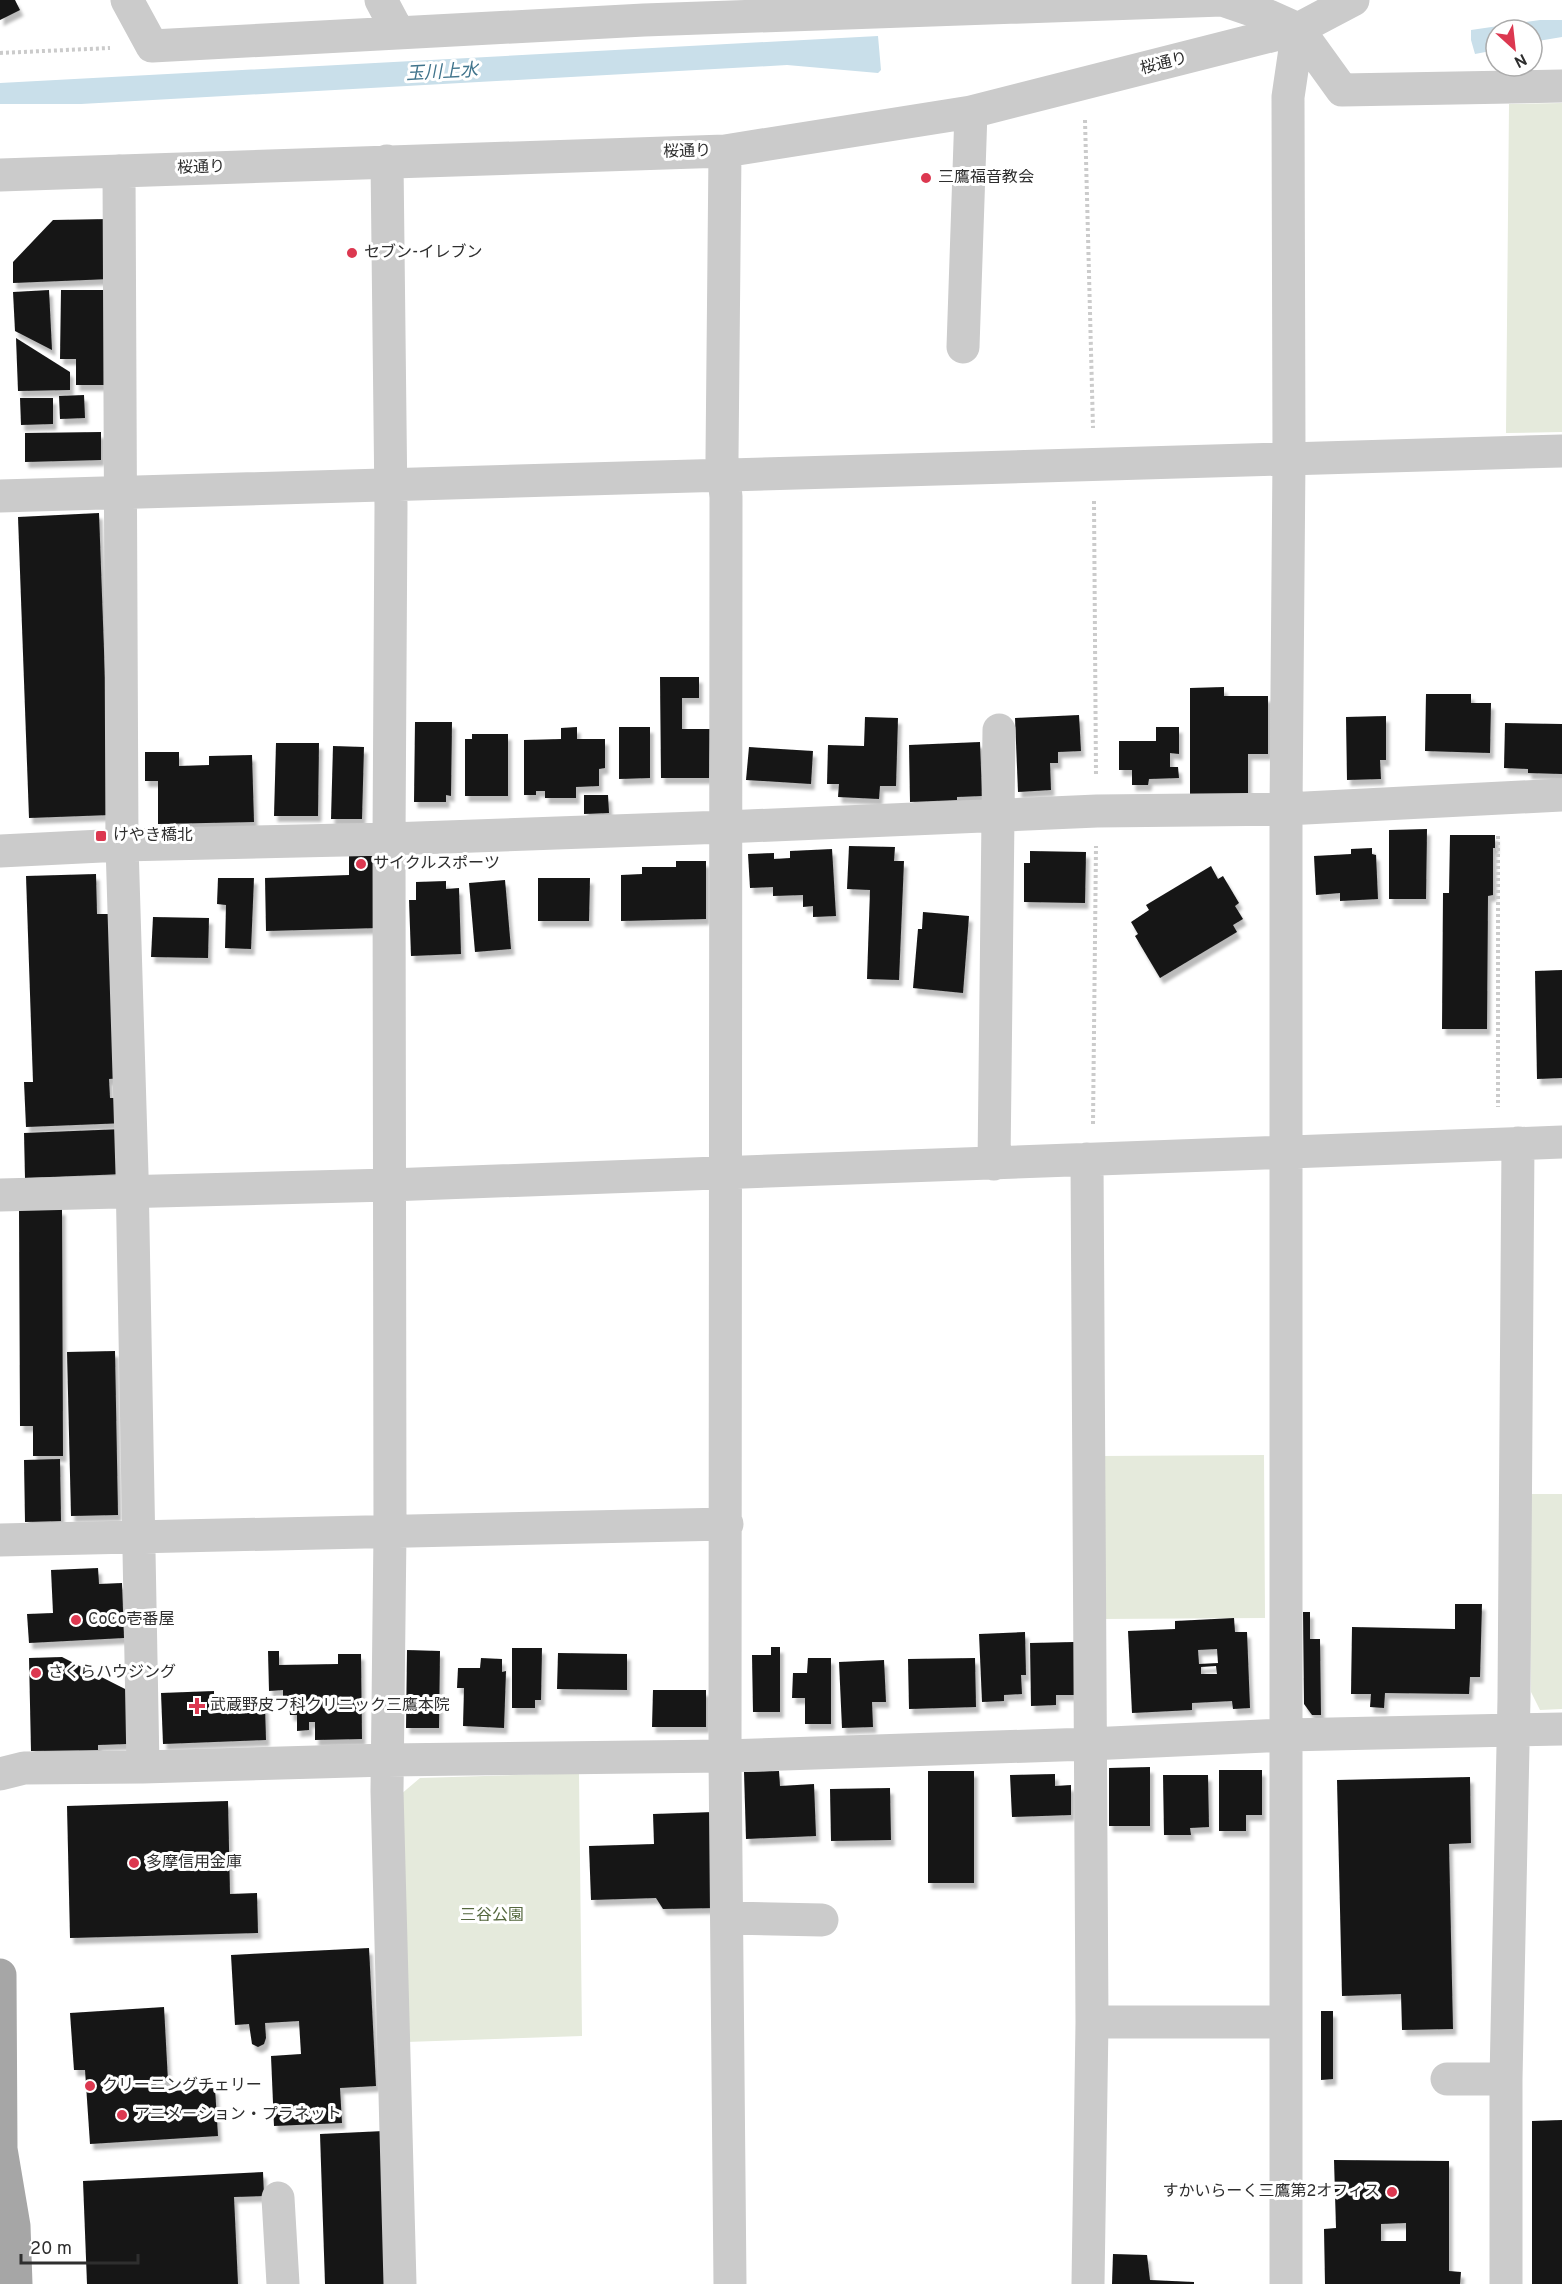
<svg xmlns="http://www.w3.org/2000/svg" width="1562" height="2284" viewBox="0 0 1562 2284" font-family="Overpass,'Noto Sans JP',sans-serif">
<defs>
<filter id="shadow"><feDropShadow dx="3.5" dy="6" stdDeviation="1.5" flood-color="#0004"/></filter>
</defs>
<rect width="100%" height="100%" fill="#fff"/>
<!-- green -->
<path fill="#e5eadc" d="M1562,103V432L1506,433L1509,104Z
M1264,1455L1265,1618L1102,1619V1456Z
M1531,1494H1562V1709L1540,1710L1531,1692Z
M579,1773L582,2036L406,2042L400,1795L420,1778Z"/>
<!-- water -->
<path fill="#c9dfea" d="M1540,20H1562V37L1532,42V30H1496V50L1475,54L1471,40V30Z
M878,36L881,70L878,73L787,65L81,104H0V83Z"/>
<!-- building -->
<path fill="#151515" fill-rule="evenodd" filter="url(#shadow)" d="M0,0H15L20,10L0,20Z
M109,219L110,279L13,283V262L53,220Z
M49,290L52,350L15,331L13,292Z
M61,290H107V385H76V359H60Z
M16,338L70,372V390L18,391Z
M84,395L85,418L60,419L59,396Z
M20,398H53V424L21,425Z
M101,432V460L25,462V433Z
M99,513L110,815L29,818L18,517Z
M660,677H699V698H682V729H710L709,778H661Z
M1224,687V696H1268V754H1248V795H1190V688Z
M1426,694H1471V703H1491L1490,753L1425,751Z
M1079,715L1081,751L1058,752V763H1050L1051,790L1018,792L1015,718Z
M1386,716V760H1380L1381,779L1347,780L1346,717Z
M865,717L898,718L896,786H880L879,799L838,797L839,784H827L828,745L864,746Z
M415,722H452L451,796L446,795V802H414Z
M1505,723L1562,724V774L1528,773V769L1504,768Z
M577,727V739H605V768L599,769V786L576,787V798H545V791H536V795H524V740L561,739V728Z
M619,727H650V778L619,779Z
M1156,727H1179V754L1170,753V767H1178L1179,778L1149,779L1148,785H1132V770H1119V741H1156Z
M472,734H508V796H465V739H472Z
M980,742L982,796L957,797V800L910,802L909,745Z
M276,743H319L318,816H274Z
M333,746L364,747L362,819H331Z
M749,747L813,751L811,784L746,780Z
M145,752H179V766L209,765V756L252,755L254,822L158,824V781H145Z
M584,795H608L609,813L584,814Z
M1427,829L1426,899H1389V830Z
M1450,835H1495V848H1493V895L1488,896L1487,1029H1442L1443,893H1449Z
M849,846L895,847L894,861H904L899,980L867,979L870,890L847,889Z
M1372,848V854L1376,855L1378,899L1340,901V893L1316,895L1314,856L1351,854V849Z
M832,849L836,916L813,917V906L803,907V895L773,896V887L750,888L748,854L774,853V859L790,858V851Z
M1030,851L1086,852L1085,903L1024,902V863H1030Z
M376,853L378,928L266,931L265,878L349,875V854Z
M676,861H706V919L621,921V875L642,874V867H676Z
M1211,866L1218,879L1223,876L1239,903L1235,906L1243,919L1233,925L1237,932L1160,978L1135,936L1138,934L1131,922L1149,910L1146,905Z
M96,874L97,914H117L123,1078L109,1079L110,1098H125L126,1123L26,1127L24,1082H33L26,876Z
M218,878H254L251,949L225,948L226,905L217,904Z
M538,878H590L589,921H538Z
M505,880L511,949L475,952L469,883Z
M446,881V889L459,888L461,954L411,956L409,900H416V882Z
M923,912L969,916L963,993L913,988L918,929H922Z
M153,917L209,918L208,958L151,957Z
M1562,970V1078L1537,1079L1535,971Z
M123,1129L124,1174L25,1178L24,1133Z
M62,1209L63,1456H33V1426H20L19,1210Z
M115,1351L118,1515L71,1516L67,1352Z
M60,1459L61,1521L25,1522L24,1460Z
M98,1568L99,1584L122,1583L124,1638L29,1643L27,1614L53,1613L51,1570Z
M1455,1604H1482L1480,1677H1470L1469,1694L1385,1693L1384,1708L1370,1707L1371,1694H1351L1352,1627L1455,1629Z
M1303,1612H1310V1639H1320L1321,1715H1312L1304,1704Z
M1234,1618L1235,1632H1247L1250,1708L1233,1709L1232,1701L1192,1703V1710L1132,1713L1128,1631L1175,1629V1621ZM1217,1649L1218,1663L1199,1664L1198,1650ZM1216,1666L1217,1674H1201V1667Z
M1025,1632L1026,1675H1021L1022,1694L1004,1695V1701L982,1702L979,1634Z
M1074,1642L1075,1695H1056V1705L1031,1706L1030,1643Z
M771,1647H780V1712H753L752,1655H771Z
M512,1648H542L541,1700H535V1708H512Z
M407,1650L440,1651L439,1728H406Z
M268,1651H279V1665L338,1664V1654H361L362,1739L315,1740V1722H309V1730L297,1731V1715H290L289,1698H283V1690L269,1691Z
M558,1653L627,1654V1690L557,1689Z
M62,1657L127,1690V1744L98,1745V1750L31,1751L29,1658Z
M481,1658L502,1659V1672L506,1671L504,1728L463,1726L464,1688H457L458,1668H480Z
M808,1658H831V1724H805V1698H792L793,1673H807Z
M975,1658L976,1707L909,1709L908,1659Z
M884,1660L886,1702H872L873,1727L842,1728L839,1662Z
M653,1690H706V1727H652Z
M214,1691V1698L249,1697L250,1707L265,1706L266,1740L163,1744L161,1693Z
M1150,1767V1826H1109V1768Z
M1219,1770H1262V1815H1246V1831H1219Z
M779,1771L780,1786L814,1784L816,1836L746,1839L744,1772Z
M928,1771H974V1883H928Z
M1055,1774V1786L1071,1785V1815L1012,1817L1010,1775Z
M1163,1775H1208L1209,1827L1190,1828L1191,1835H1164Z
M1470,1777L1471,1843L1449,1844L1453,2029L1402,2030L1401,1994L1342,1996L1337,1780Z
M890,1788L891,1840L831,1841L830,1789Z
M228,1801L230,1894L257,1893L258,1933L70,1938L67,1806Z
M714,1812L717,1908L663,1909L656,1898L591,1900L589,1846L654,1844L653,1814Z
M369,1948L376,2086L340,2088L342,2123L274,2126L271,2056L301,2054L299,2021L265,2023L266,2038L264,2044L258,2047L252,2044L249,2024L235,2025L231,1955Z
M164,2007L168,2081L156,2082L157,2092L215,2088L218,2136L90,2144L85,2070H74L70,2013Z
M1321,2011H1333V2079L1321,2080Z
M1562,2120V2284H1532V2121Z
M384,2131L390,2284H325L320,2134Z
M1334,2160L1449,2161V2271L1461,2272L1460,2284H1325L1324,2229L1336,2228ZM1406,2223V2241H1381V2224Z
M263,2172L264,2196L234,2197L238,2284H87L83,2181Z
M1113,2254L1147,2255L1150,2280L1194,2282V2284H1112Z"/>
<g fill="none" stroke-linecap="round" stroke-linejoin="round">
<!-- path -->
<path stroke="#cbcbcb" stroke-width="4" stroke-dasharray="3 3" stroke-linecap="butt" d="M0,53L110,48
M1085,120L1093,428
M1094,501L1096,776
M1498,836V1107
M1093,1124L1096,846"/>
<!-- minor -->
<path stroke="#cbcbcb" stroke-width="33" d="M127,0L152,46L644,20L1222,0L1269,16L1298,29L1342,90L1562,86
M381,0L398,32
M725,151L722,458L726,497L725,1756L730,2284
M387,161L391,506L389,839L390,1532L387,1791L400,2284
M119,171L122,845L132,1173L143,1767
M0,175L725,151L971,112L1298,29L1353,0
M963,347L971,112
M0,496L1562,451
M0,851L122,845L389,839L725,827L1097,811L1286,809L1562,795
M1087,1159L1092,2022L1088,2284
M994,1164L999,730
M0,1195L389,1185L1562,1142
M0,1540L727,1524
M0,1774L24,1768L143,1767L387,1760L725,1756L1089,1744L1286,1735L1562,1729
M728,1918L822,1920
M1092,2022H1286
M1447,2079H1506
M278,2198L283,2284
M1286,2284V809L1289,458L1288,97L1298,29
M1506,2284V2079L1514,1698L1518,1143"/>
<!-- major -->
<path stroke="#a6a6a6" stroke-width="33" d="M0,1975L1,2149L14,2226L16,2284"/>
</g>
<!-- markers -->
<g fill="#dc3850" stroke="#fff" stroke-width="2">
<circle cx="926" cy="178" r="6"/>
<circle cx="352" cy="253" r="6"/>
<rect x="95" y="830" width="12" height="12" rx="3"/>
<circle cx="361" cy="864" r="6"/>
<circle cx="76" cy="1620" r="6"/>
<circle cx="36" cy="1673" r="6"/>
<path d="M194 1697h6v6h6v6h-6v6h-6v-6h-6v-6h6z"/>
<circle cx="134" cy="1863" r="6"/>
<circle cx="90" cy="2086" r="6"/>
<circle cx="122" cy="2115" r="6"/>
<circle cx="1392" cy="2192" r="6"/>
</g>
<g text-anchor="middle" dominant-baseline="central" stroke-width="6" stroke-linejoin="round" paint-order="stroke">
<!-- street labels -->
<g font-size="16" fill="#2e2e2e" stroke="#fff">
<text transform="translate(1164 64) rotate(-14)">桜通り</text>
<text transform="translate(687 152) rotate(-2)">桜通り</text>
<text transform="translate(201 168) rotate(-2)">桜通り</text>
</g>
<!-- poi labels -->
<g font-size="16" fill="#2e2e2e" stroke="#fff" text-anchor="start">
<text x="938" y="178">三鷹福音教会</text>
<text x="364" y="253">セブン-イレブン</text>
<text x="113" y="836">けやき橋北</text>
<text x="373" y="864">サイクルスポーツ</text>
<text x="88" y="1620">CoCo壱番屋</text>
<text x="48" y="1673">さくらハウジング</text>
<text x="210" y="1706">武蔵野皮フ科クリニック三鷹本院</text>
<text x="146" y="1863">多摩信用金庫</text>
<text x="102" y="2086">クリーニングチェリー</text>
<text x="134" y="2115">アニメ－ション・プラネット</text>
<text x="1380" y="2192" text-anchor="end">すかいらーく三鷹第2オフィス</text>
</g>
<!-- park labels -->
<g font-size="16" fill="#54673d" stroke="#fff">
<text x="492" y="1916">三谷公園</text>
</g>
<!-- water labels -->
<g font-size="18" font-style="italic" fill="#40748c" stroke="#fff">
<text transform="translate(442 73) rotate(-3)">玉川上水</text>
</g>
</g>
<!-- north arrow -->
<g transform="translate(1514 48) rotate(153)"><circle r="28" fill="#ffffff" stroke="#ababab" stroke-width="1.5"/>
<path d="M0-4.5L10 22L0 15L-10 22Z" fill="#dc3850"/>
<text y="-9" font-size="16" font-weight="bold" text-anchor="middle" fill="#2e2e2e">N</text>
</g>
<!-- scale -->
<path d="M21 2254v9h117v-9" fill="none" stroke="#2e2e2e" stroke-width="3"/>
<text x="30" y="2254" font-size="18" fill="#2e2e2e" stroke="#ffffff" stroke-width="4.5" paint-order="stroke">20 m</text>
</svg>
